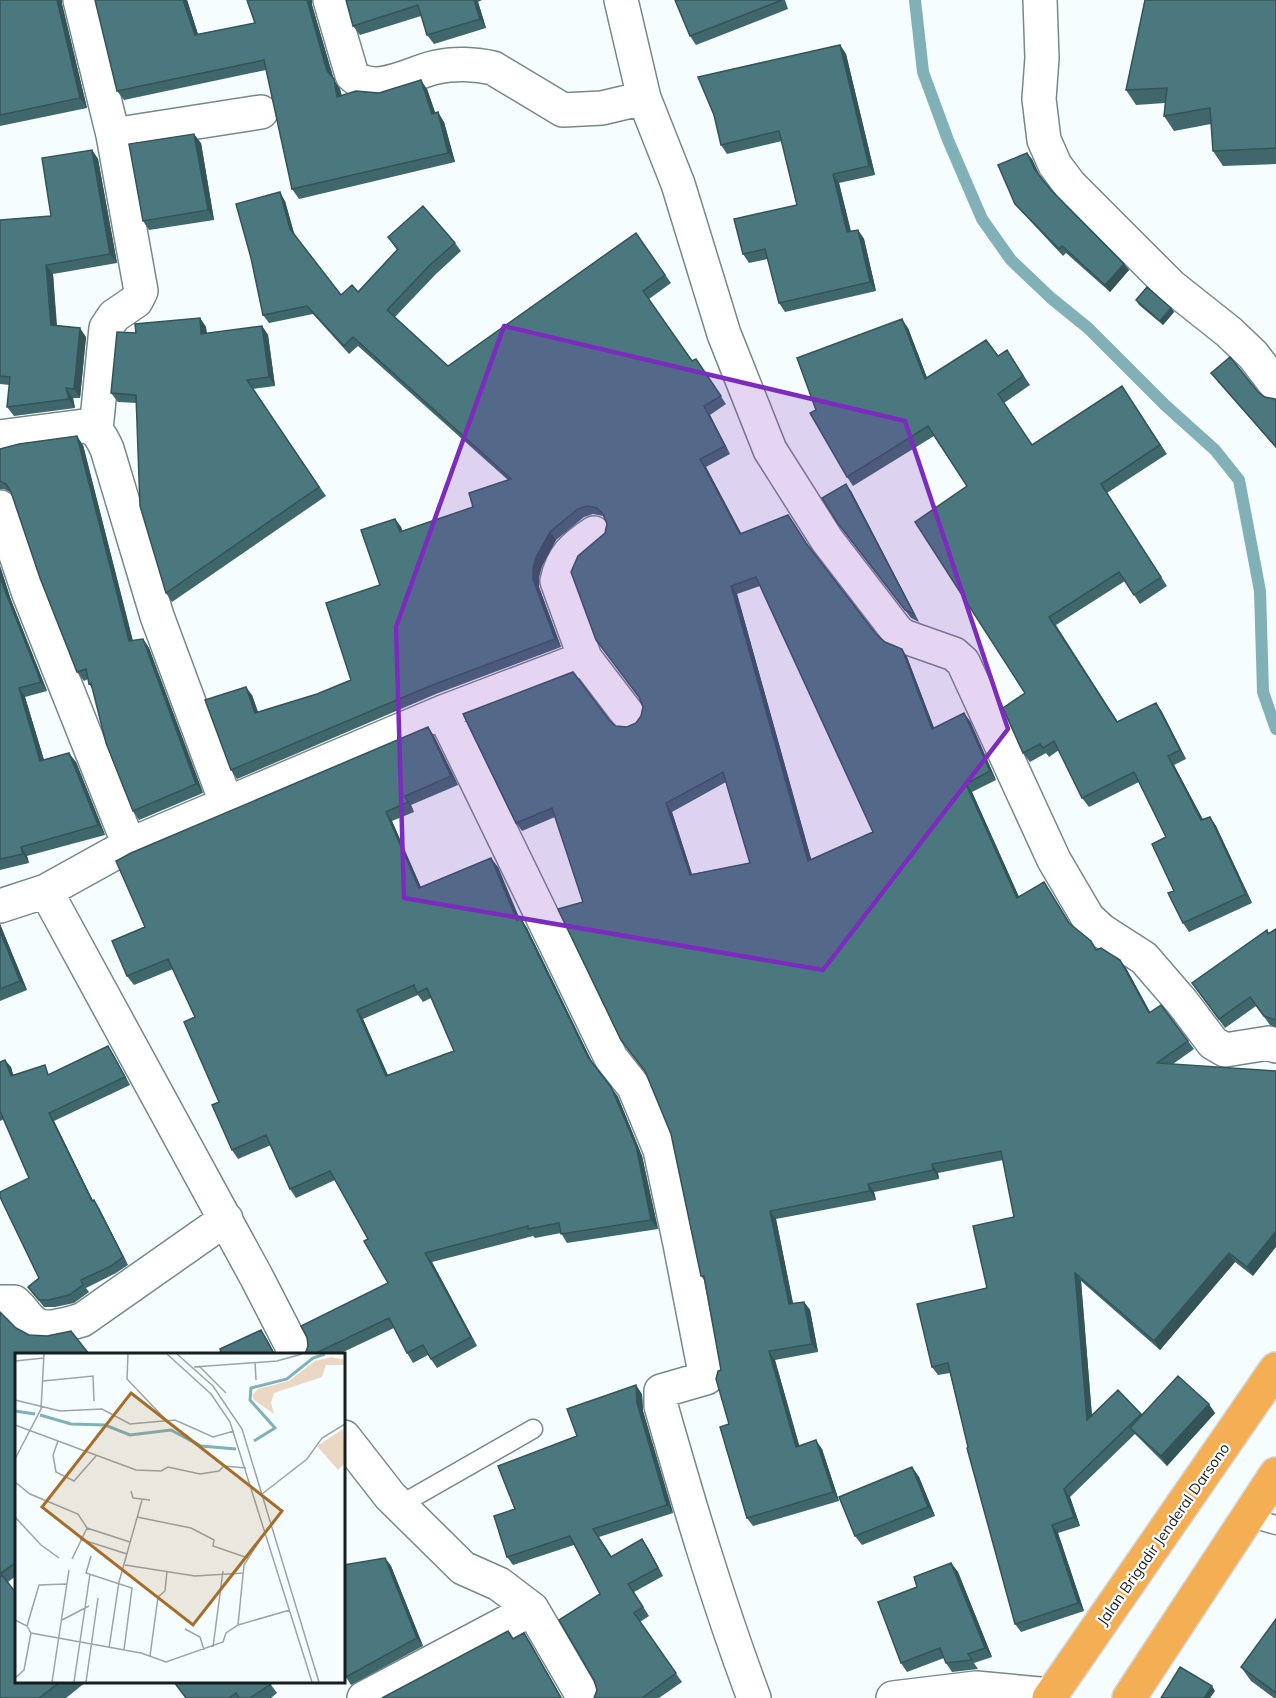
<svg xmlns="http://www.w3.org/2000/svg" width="1276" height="1698" viewBox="0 0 1276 1698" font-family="Mulish,sans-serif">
<rect width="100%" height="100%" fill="#f5fdfe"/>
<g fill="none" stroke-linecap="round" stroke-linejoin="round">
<!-- stream -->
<path stroke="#81b1b6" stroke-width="12" d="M915,0L923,72L948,140L982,219L1011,260L1051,298L1088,328L1165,405L1215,450L1239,480L1260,591L1263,692L1276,729"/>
<defs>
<path id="service" d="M397,1503L407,1501L533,1429
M1247,1517L1276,1525"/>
<path id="minor" d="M80,0L113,135L141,291L136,301L114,316L106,328L96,430
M330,0L352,75C375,97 411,72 437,67C454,63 476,64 493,68L563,110L602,108L644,98
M621,0L644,98L678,184L724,334L770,450L827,540L897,631L903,636L954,654L963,662L1054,860L1088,918L1102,931L1144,958L1182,1002L1213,1043L1225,1050L1269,1043L1276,1046
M1040,0L1042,58L1039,99L1044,140L1055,165L1070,185L1171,286L1229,332L1253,355L1276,385
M113,135L261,112
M0,437L84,426C97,427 102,438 107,449L157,616L227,805
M0,507L29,594L129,845
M594,533C574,546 562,557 557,581L585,658L630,717
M443,712L611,1058L634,1087L660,1150L680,1244L706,1378L661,1391V1406C689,1504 718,1602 754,1698
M46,891L257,1278L296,1354
M0,906L46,891L129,845L443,712L585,658
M0,1302H14C22,1308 26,1317 34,1323C46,1332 69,1323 82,1320L226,1219
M344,1437L390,1496L463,1568L499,1584L532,1609L584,1698
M364,1698L532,1609
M893,1698L976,1688L1051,1695"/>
<path id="trunk" d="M1049,1698L1276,1369
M1129,1698L1276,1474"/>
</defs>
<!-- service casing -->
<use href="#service" stroke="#77888a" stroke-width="21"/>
<!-- minor casing -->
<use href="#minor" stroke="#77888a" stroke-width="36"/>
<!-- trunk casing -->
<use href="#trunk" stroke="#d5d6d7" stroke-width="36"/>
<!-- service -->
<use href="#service" stroke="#fff" stroke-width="18"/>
<!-- minor -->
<use href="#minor" stroke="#fff" stroke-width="33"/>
<!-- trunk -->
<use href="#trunk" stroke="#f4af54" stroke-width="33"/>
</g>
<!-- wall -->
<path fill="#40676c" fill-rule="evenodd" d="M0,0L62,4L87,108L0,126Z
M187,0L198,34L255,23L312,5L334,80L340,89L342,96L427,89L435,113L444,122L455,162L299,199L292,189L266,70L124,100L117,91Z
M346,0H482L478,2L486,28L434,44L427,35L421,16L360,35L353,26Z
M675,0H785L788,9L696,45L690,36Z
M1276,0V164L1223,166L1213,151L1211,124L1174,131L1164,116L1165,103L1136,105L1126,90Z
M840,45L846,54L875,175L839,183L851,231L858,230L864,239L876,291L785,312L779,303L768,259L749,263L743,254L797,205L782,141L727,154L721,145Z
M201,143L214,220L149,230L143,221Z
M92,150L98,159L117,263L53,274L57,325L86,337L80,398H73L75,408L14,416L7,407L10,385L0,384V220L51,216Z
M1032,159L1039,175L1051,190L1124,264L1129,270L1110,292L1066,253L1063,256L1020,210L1015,204Z
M285,201L295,236L341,295L358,292L397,250L388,237L455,243L461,251L436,274L395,317L448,366L636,233L671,283L649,299L692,361L696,359L726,404L710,415L730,454L706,467L741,534L788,515L809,547L876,634L885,642L902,649L907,657L934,728L970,721L996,780L972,792L1019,897L1044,882L1071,925L1097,950L1126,968L1150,1012L1188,1041L1194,1049L1173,1064L1253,1276L1235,1262L1160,1350L1081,1281L1092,1416L1118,1390L1142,1415L1215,1413L1167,1466L1135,1434L1070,1497L1080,1526L1058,1533L1084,1611L1021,1632L1015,1624L968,1447L950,1373L938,1375L932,1367L987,1288L1014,1217L1003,1160L938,1173L939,1179L874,1192L876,1200L776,1219L793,1304L804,1302L810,1310L818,1352L775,1360L799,1446L822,1449L839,1501L753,1526L747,1518L729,1424L721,1370L705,1281L701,1276L671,1134L583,902L555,817L522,831L516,823L609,720L616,726L627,727L636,723L641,716L643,707L605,533L607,524L605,518L603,516L593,514L584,517L556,540L542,566L539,577V587L561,647L436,694L237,779L231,770L252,695L258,712L317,694L351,680L380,585L395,519L401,527L402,531L473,507L508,480L358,346L349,354L313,314L269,323L263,315ZM760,586L873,832L811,859L737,594ZM726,782L750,863L692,874L672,812Z
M1136,300L1171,308L1174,312L1163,325L1139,305Z
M200,318L206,327L207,334L262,326L268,335L275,386L253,389L326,496L172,602L166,593L137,403L118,402L111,393L136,333Z
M908,328L927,378L998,356L1007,350L1030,385L1004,403L1032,445L1122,386L1167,454L1107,493L1167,586L1140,604L1125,581L1056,625L1118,722L1156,703L1162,712L1186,759L1174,765L1203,820L1210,817L1216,826L1252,903L1189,932L1183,923L1174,891L1166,837L1139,782L1089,807L1082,798L1059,750L1049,757L1046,753L1030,762L1023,753L1025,693L967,486L934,436L853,486L847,477L816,410Z
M1211,373L1258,392L1265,397L1276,401V448Z
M83,445L133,641L143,639L149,648L203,793L139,820L133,811L92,688L89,684L88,679L84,681L77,672L12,493L4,489H0V449Z
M851,491L919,622L911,618L842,529Z
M0,566L11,600L47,691L25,697L44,760L76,762L105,835L27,856L29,863L0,870Z
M428,727L434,736L458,785L411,805L414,812L392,821L421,887L498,867L519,920L521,919L527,928L593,1064L618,1097L642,1156L658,1229L567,1243L561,1233L535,1238L533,1236L432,1262L477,1346L437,1368L428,1355L413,1363L407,1353L394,1328L339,1354H305L388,1283L368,1239L335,1180L296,1198L290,1189L271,1145L238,1159L232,1150L195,1017L173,969L134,985L127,976L145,927ZM418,995L423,1002L431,998L454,1051L388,1075L363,1019Z
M0,924L27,990L0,1001Z
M1276,929V1027L1270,1025L1256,1006L1225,1028L1198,991L1269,933Z
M108,1046L113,1054L130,1085L54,1121L93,1201L99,1208L128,1265L116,1273L86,1288L89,1292L74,1303L55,1307H44L28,1287L39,1278L29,1178L4,1119L0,1121V1062L11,1067L13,1075L51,1074Z
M0,1312L16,1354V1576L8,1582L16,1682H86L66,1698H0Z
M642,1394L643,1411L673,1513L599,1537L612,1557L642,1539L648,1548L663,1576L634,1592L649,1616L640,1622L682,1682L659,1698H594L597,1690L600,1594L574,1545L513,1565L507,1557L515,1509L577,1436Z
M912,1467L919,1477L935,1516L862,1545L855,1536Z
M385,1558L391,1566L423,1646L351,1685L344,1674Z
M951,1563L958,1572L992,1657L974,1663L978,1669L952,1672L946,1663L944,1658L907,1672L901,1663L917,1587Z
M1276,1619V1698H1274L1251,1681L1241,1667Z
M269,1682L277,1693L271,1698H186Z"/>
<!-- shaded-wall -->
<path fill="#345458" d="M57,0H62V4L87,108L80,98Z
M183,0H187L201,44L195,35Z
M307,0H312V5L334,80L340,89L344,107L337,97L327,71Z
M474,0H477L478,2L486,28L480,19Z
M840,45L846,54L875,175L869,166Z
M421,80L427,89L439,123L432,114Z
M438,112L444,122L455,162L448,153Z
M194,134L201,143L214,220L208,210Z
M92,150L98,159L117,263L110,254Z
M1027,153L1032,159L1040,176L1035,170Z
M833,174L839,183L853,241L847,232Z
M280,192L285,201L295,238L290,229Z
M858,230L864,239L876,291L870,282Z
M1124,264L1129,270L1110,292L1105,285Z
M46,265L53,274L57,334L51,325Z
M1171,308L1174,312L1163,325L1160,321Z
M200,318L206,327L207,344L201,334Z
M902,319L908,328L931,388L925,379Z
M262,326L268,335L275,386L269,377Z
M80,328L86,337L80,398L74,389Z
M66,388L73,398L75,408L69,399Z
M704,406L710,415L730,454L725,446Z
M77,436L83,445L135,650L129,641Z
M700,459L706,467L746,542L740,534Z
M846,484L851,491L919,622L914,614Z
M395,519L401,527L406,541L400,532Z
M550,532L556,540L542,566L539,577V587L561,647L555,639L533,579V568L536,557Z
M0,566L11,600L47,691L41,682L5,591L0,576Z
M731,586L737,594L814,869L808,861Z
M143,639L149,648L203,793L196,784Z
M902,649L907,657L938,738L932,729Z
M246,687L252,695L261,721L255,713Z
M19,688L25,697L47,770L40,761Z
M1156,703L1162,712L1186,759L1180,750Z
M964,713L970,721L996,780L990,771Z
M428,727L434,736L458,785L451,776Z
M69,753L76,762L105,835L98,825Z
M1168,756L1174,765L1208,829L1201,820Z
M966,784L972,792L1023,906L1017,898Z
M405,796L411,805L414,812L408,802Z
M666,803L672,812L695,884L690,875Z
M386,812L392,821L425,897L419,888Z
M1210,817L1216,826L1252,903L1246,894Z
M21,847L27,856L29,863L23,854Z
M491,858L498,867L524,929L517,920Z
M521,919L527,928L594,1066L588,1057Z
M0,924L27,990L20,981L0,931Z
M1120,960L1126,968L1155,1021L1149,1013Z
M357,1010L363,1019L392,1085L386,1076Z
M108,1046L113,1054L130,1085L125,1077Z
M5,1060L11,1067L16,1084L11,1076Z
M611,1087L618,1097L642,1156L658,1229L651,1220Z
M49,1113L54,1121L97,1209L92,1201Z
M932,1164L938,1173L939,1179L933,1170Z
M868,1184L874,1192L876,1200L870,1191Z
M94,1200L99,1208L128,1265L123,1257Z
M770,1211L776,1219L795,1313L789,1304Z
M1276,1231V1247L1253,1276L1247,1267Z
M425,1253L432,1262L477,1346L471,1337Z
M1229,1253L1235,1262L1160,1350L1154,1341Z
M1075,1273L1081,1281L1093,1429L1087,1420Z
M804,1302L810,1310L818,1352L812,1344Z
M261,1330L267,1339L275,1354H274Z
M769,1351L775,1360L802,1455L796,1447Z
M636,1385L642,1394L643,1411L673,1513L667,1505L637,1403Z
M1209,1404L1215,1413L1167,1466L1161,1456Z
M816,1440L822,1449L839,1501L833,1492Z
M912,1467L919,1477L935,1516L928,1507Z
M1064,1489L1070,1497L1080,1526L1074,1517Z
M1052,1525L1058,1533L1084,1611L1078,1603Z
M642,1539L648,1548L663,1576L658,1568Z
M385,1558L391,1566L423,1646L417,1638Z
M951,1563L958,1572L992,1657L985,1648Z
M524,1633L530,1642L562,1698H561Z
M1212,1686L1215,1691L1210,1698H1204Z"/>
<!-- building -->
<path fill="#4a787e" stroke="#345458" stroke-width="1.5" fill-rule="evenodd" d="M0,0H57L80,98L0,115Z
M95,0H183L195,35L255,23L247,0H307L327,71L334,79L337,97L356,91L379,93L421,80L432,114L438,112L448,153L292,189L264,60L117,91Z
M346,0H474L480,19L427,35L418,5L353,26Z
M675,0H782L690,36Z
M1145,0H1276V148L1213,151L1210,108L1164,116L1167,88L1126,90Z
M840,45L869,166L833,174L847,232L858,230L870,282L779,303L765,249L743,254L734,219L797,205L779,131L721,145L714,115L698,77Z
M194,134L208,210L143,221L129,144Z
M92,150L110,254L46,265L51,325L80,328L74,389L66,388L69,399L7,407L10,377L0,376V220L51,216L42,158Z
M1027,153L1035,170L1051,190L1124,264L1105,285L1062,246L1059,249L1015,204L998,165Z
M280,192L290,229L341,295L352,285L358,292L398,249L388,237L423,206L455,243L430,265L387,310L448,366L636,233L665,275L643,291L692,361L696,359L721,396L704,406L725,446L700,459L740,534L788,515L806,543L876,634L885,642L902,649L932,729L964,713L990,771L966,784L1017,898L1044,882L1069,923L1091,941L1096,950L1101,948L1120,960L1149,1013L1161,1005L1188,1041L1157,1063L1276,1071V1231L1247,1267L1229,1253L1154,1341L1075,1273L1087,1420L1118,1390L1141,1414L1064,1489L1074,1517L1052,1525L1078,1603L1015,1624L967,1448L968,1447L948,1363L932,1367L917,1304L987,1288L973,1226L1014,1217L1001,1151L932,1164L933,1170L868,1184L870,1191L770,1211L789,1304L804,1302L812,1344L769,1351L796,1447L816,1440L833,1492L747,1518L720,1427L729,1424L716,1379L718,1371L721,1370L704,1276H701L671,1134L645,1071L621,1040L558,909L583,902L552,808L516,823L463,714L573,672L609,720L616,726L627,727L636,723L641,716L643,707L639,697L596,640L571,572L578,556L605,533L607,524L603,514L597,508L587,506L578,509L550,532L536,557L533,568V579L555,639L430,686L231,770L205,700L246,687L255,713L317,694L351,680L326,603L380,585L361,530L395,519L400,532L473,507L469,493L511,479L353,337L344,346L307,306L263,315L251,258L236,204ZM756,577L873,832L808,861L731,586ZM723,772L750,863L690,875L666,803Z
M1147,287L1171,308L1160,321L1136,300Z
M200,318L201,334L262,326L269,377L247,380L319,487L166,593L140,506L136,395L111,393L117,332L136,333L135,324Z
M902,319L925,379L986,340L998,356L1007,350L1023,376L998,394L1032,445L1122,386L1160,445L1101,484L1161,577L1134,595L1119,572L1049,617L1117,722L1156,703L1180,750L1168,756L1201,820L1210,817L1246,894L1183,923L1168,893L1174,891L1152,844L1166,837L1134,772L1082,798L1054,741L1043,748L1040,744L1023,753L1003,708L1025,693L915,522L967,486L928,426L847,477L810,413L816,410L797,358Z
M1230,357L1258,392L1265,397L1275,399L1276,402V447L1211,373Z
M77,436L129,641L143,639L196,784L133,811L106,743L91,683L89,684L86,669L77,672L40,578L11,492L6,484L0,481V449L19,444Z
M846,484L914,614L905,610L837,522L822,498Z
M0,576L5,591L41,682L19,688L40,761L69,753L98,825L21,847L23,854L0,859Z
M428,727L451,776L405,796L408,802L386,812L419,888L491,858L517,920L521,919L588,1057L611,1087L636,1146L651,1220L561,1234L559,1223L528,1229V1226L425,1253L471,1337L431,1359L423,1345L407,1353L389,1318L314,1354H305L308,1346L307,1337L301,1326L388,1283L364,1241L368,1239L330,1171L290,1189L266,1135L232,1150L212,1105L219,1102L184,1022L195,1017L168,959L127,976L112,941L145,927L116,861L131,853ZM414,985L417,993L427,988L454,1051L386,1076L357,1010Z
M1276,929V1020L1264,1016L1250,997L1219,1019L1192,983L1267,930L1268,934Z
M0,931L20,981L0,989Z
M108,1046L125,1077L49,1113L92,1201L94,1200L123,1257L111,1266L81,1280L83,1285L69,1295L49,1300H39L28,1287L39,1278L0,1197V1192L29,1178L0,1111V1062L5,1060L11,1076L45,1065L48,1075Z
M0,1312L16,1328L29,1335L47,1336L71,1331L89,1354H16V1562L0,1574Z
M261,1330L274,1354H215L221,1352L220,1349Z
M1178,1376L1209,1404L1161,1456L1130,1428Z
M636,1385L637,1403L667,1505L593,1529L611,1557L642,1539L658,1568L628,1584L643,1607L634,1613L676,1673L642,1698H594L597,1690L594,1680L559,1620L600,1594L570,1536L507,1557L494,1516L515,1509L498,1466L577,1436L567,1409Z
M912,1467L928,1507L855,1536L839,1497Z
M385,1558L417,1638L346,1677L344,1674V1565Z
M951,1563L985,1648L968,1654L972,1660L946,1663L940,1648L901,1663L878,1602L917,1587L914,1577Z
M2,1575L16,1593V1682H60L39,1698H0V1577Z
M1276,1619V1693L1241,1667Z
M508,1631L513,1639L524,1633L561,1698H382Z
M1180,1667L1212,1686L1204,1698H1161Z
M174,1682H269L271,1684L250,1698H239L236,1693L229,1698H186Z"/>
<!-- marked area -->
<path fill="#7b2cbf" fill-opacity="0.2" stroke="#7b2cbf" stroke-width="4.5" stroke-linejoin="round" d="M504,326L905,421L1008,729L823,970L404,898L396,627Z"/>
<g text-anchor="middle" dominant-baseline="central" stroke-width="4.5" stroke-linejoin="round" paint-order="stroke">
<!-- street labels -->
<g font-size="15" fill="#171e1f" stroke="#fff">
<text transform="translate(1163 1534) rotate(-55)">Jalan Brigadir Jenderal Darsono</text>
</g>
</g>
<!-- overview -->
<g transform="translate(15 1353)">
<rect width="330" height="330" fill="#f5fdfe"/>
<path d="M316,4L330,7V12H311L307,24L259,40L256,50L259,61L239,47L237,42L243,36L274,28L300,8ZM328,76L330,110L323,117L302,93Z" fill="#ebd8c4"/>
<path fill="none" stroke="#81b1b6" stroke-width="3" d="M0,58L20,61M25,62L56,71L90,72L115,82L156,77L186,93L221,96M239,88L260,75L235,47L236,35L272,26L298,5L310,1"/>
<path fill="none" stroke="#9ca4a5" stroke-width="1.5" d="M113,1L112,26L151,67M152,1L196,41L215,69L297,329M162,1L198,33L227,76L304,329M0,8L29,5M240,9L241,27M184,13L211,40M179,14L262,8L287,1M28,28L78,23L79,48M0,47L45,58L87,56L115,71L160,67L198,84L219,78M0,72L121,117L146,118L153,114L185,121L204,118L209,113L231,115M43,88L38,102L41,119L59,128L81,103M0,106L26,56L29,1M0,129L15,141L63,161L72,175L115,189M116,138L118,145L135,147M247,141L292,106L307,85L330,71M0,164L26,192L44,205M122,164L176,175L199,187L198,193L233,205M65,186L112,201M76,203L71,220L117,235L109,297M57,206L72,175M110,212L180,223L229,220M143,244L150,238L152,218M0,267L12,273L16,280L126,300L151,309L208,289L211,280L223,272L275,257M47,267L74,253M223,272L229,212L250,179M12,273L24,232L51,231M170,276L185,284L189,297M198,294L208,218M94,295L104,229L127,147M135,303L143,244M0,325L9,317L16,280M37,329L54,217M59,329L75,221M71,329L83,245"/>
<path fill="#a56d2a" fill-opacity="0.15" stroke="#a56d2a" stroke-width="3" d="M116,40L267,158L178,272L27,154Z"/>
<rect width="330" height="330" fill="none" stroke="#171e1f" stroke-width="3"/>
</g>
</svg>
